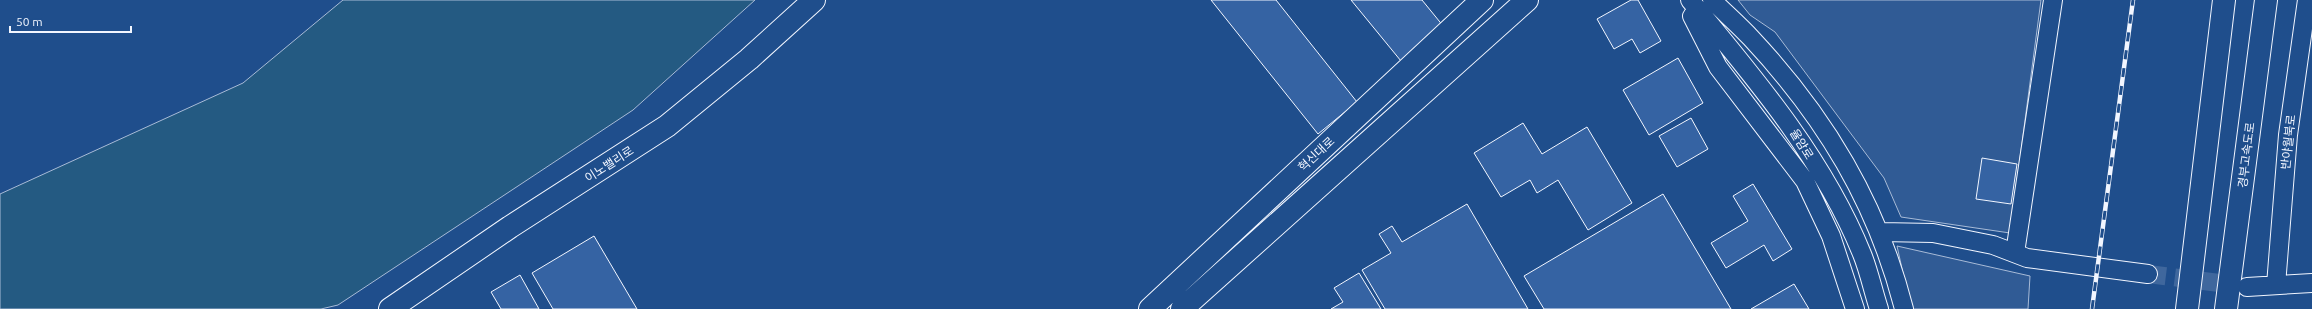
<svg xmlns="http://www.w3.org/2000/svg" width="2312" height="309" viewBox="0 0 2312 309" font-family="Ubuntu,'Noto Sans KR',sans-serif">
<rect width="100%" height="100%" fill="#1f4e8c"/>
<!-- green -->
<path fill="#245a82" stroke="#a8bbd7" d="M343,0H755L633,110L338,305L321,309H0V194L243,83Z"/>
<!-- parking -->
<path fill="#305b95" stroke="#a8bbd7" d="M1738,0H2041L2010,233L1901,217L1884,178L1775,32L1750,15Z
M1897,246L2030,276L2028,309H1911Z"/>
<!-- building -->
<path fill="#3563a3" stroke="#f2f6ff" d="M1211,0H1276L1357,102L1318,134Z
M1351,0H1422L1444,27L1401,61Z
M1631,0H1638L1661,41L1640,53L1632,39L1614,49L1597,19Z
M1678,58L1703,103L1649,135L1623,90Z
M1691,118L1708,149L1677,167L1659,136Z
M1523,123L1542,154L1587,127L1632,203L1588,230L1558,180L1537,193L1530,180L1501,197L1474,153Z
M1982,158L2017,164L2011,204L1976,199Z
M1753,184L1792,249L1773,261L1764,245L1726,268L1711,243L1748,221L1733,196Z
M1663,194L1731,309H1544L1524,276Z
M1467,204L1528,309H1385L1362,270L1391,253L1379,234L1392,226L1402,242Z
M594,236L637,309H553L532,273Z
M1359,273L1381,309H1331L1343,302L1334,288Z
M520,275L539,309H501L491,292Z
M1794,284L1809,309H1751Z"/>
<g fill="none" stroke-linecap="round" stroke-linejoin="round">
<!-- minor-tunnel -->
<path stroke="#3f679d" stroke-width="18" stroke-dasharray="18 9" stroke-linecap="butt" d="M2148,274L2243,286"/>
<defs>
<path id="minor" d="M1690,0C1754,77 1824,159 1862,254C1869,271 1873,291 1879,309
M1712,0C1725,13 1739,25 1751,38C1825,117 1877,203 1904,309
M1692,16L1718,67L1805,181L1831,236L1855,309
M1881,232L1933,233L1993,245L2027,258L2148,274
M2015,253L2053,0
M2276,285L2288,135L2307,0
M2247,287L2312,283"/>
<path id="major" d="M390,309L510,227L667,126L749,59L814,0"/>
<path id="highway" d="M1150,309L1482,0
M1182,309L1527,0
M2187,309L2224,0
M2226,309L2266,0"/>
</defs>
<!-- minor casing -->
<use href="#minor" stroke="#f2f6ff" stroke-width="20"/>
<!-- major casing -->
<use href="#major" stroke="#f2f6ff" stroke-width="24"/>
<!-- highway casing -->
<use href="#highway" stroke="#f2f6ff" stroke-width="24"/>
<!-- minor -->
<use href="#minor" stroke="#1f4e8c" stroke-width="18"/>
<!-- major -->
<use href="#major" stroke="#1f4e8c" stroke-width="22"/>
<!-- highway -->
<use href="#highway" stroke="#1f4e8c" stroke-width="22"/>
<defs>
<path id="rail" d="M2092,309L2133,0"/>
</defs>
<!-- rail casing -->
<use href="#rail" stroke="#f2f6ff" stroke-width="4.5"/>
<!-- rail -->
<use href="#rail" stroke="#1f4e8c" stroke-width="3" stroke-dasharray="9" stroke-linecap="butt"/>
</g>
<g text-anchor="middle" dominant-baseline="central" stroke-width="3" stroke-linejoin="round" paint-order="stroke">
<!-- street labels -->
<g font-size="12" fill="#f2f6ff" stroke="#1f4e8c">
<text transform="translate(2288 142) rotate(-84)">반야월북로</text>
<text transform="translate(1802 144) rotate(58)">율암로</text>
<text transform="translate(1316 154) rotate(-43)">혁신대로</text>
<text transform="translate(2246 155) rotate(-83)">경부고속도로</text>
<text transform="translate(609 164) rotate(-33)">이노밸리로</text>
</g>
</g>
<!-- scale -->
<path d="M10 26v6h121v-6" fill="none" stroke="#f2f6ff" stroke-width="2"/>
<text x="16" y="26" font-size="12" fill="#f2f6ff" stroke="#1f4e8c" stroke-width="3" paint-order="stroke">50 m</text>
</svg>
